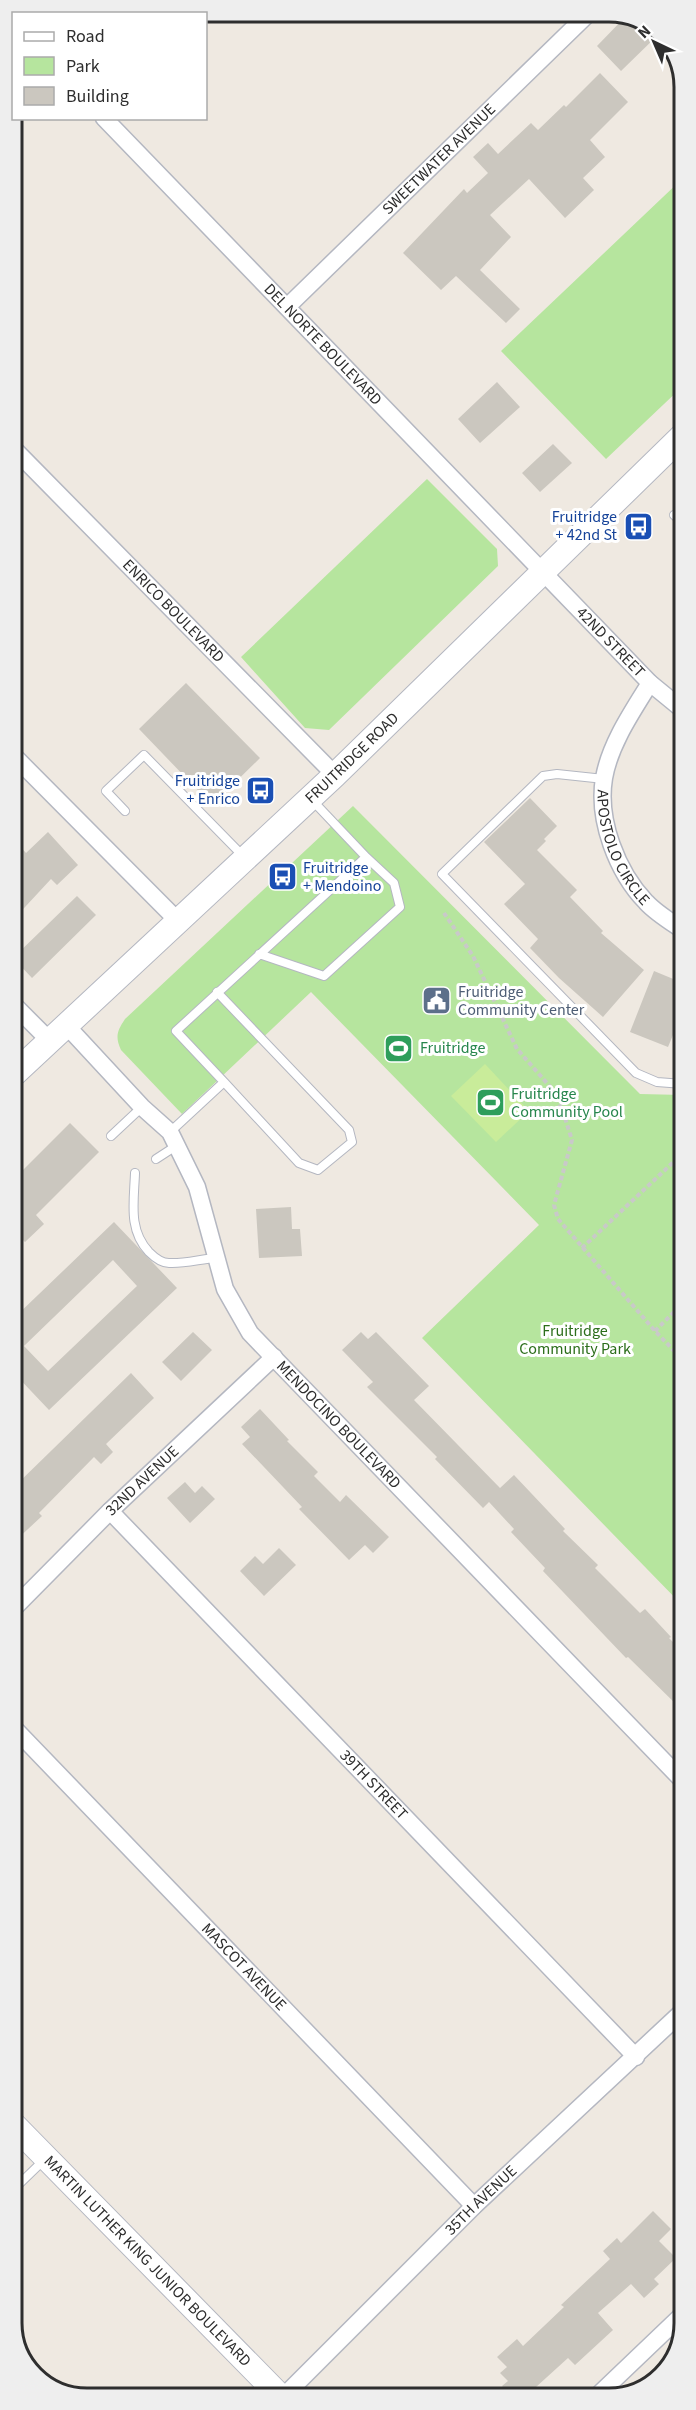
<svg xmlns="http://www.w3.org/2000/svg" width="696" height="2410" viewBox="0 0 696 2410" font-family="'Source Sans 3',sans-serif">
<rect width="100%" height="100%" fill="#efe9e1"/>
<!-- green -->
<path fill="#b6e59e" d="M683,178V386L606,459L501,351Z
M427,479L497,549L498,566L329,730L305,728L241,657Z
M353,806L640,1094L683,1095L684,1607L422,1338L539,1225L311,992L182,1114L121,1050C115,1037 117,1031 125,1019Z"/>
<!-- pitch -->
<path fill="#c9ec9a" d="M485,1064L529,1111L496,1142L451,1096Z"/>
<!-- building -->
<path fill="#cbc7bf" fill-rule="evenodd" d="M626,16L660,33L621,71L597,46Z
M600,73L628,102L590,140L605,157L583,178L594,190L565,218L529,179L490,215L511,237L480,270L520,309L506,323L456,276L441,290L403,253L464,189L467,193L488,173L473,157L488,143L498,154L531,123L538,130L564,105L566,107Z
M497,382L520,407L480,443L458,419Z
M553,444L572,463L540,492L522,473Z
M186,683L260,758L212,805L139,729Z
M530,798L557,826L544,839L546,841L537,850L577,890L570,897L603,931L601,933L644,970L603,1017L559,978L530,948L538,939L504,904L525,884L484,842Z
M48,832L78,865L57,885L51,879L13,920V838L26,853Z
M77,896L96,915L32,978L13,958Z
M654,971L683,983V1011L668,1047L630,1032Z
M70,1123L99,1152L36,1215L44,1224L25,1242L20,1237L13,1244V1193L20,1187L13,1180Z
M291,1207L292,1229H300L302,1256L259,1258L256,1209Z
M114,1222L177,1288L49,1410L13,1372V1319ZM113,1260L137,1286L48,1371L24,1346Z
M193,1332L212,1350L181,1381L162,1362Z
M361,1332L368,1339L376,1332L429,1386L414,1400L500,1488L514,1475L565,1529L563,1531L598,1565L595,1568L640,1613L645,1609L671,1637L669,1638L684,1653V1712L628,1657L626,1658L543,1571L545,1568L511,1532L514,1529L489,1502L483,1508L435,1459L437,1457L367,1387L373,1382L342,1350Z
M131,1373L154,1398L106,1444L113,1452L101,1464L94,1457L39,1513L42,1516L13,1543V1488Z
M260,1409L289,1440L287,1441L318,1472L314,1476L340,1502L346,1495L389,1537L373,1553L365,1545L349,1560L299,1509L302,1507L242,1444L250,1437L241,1427Z
M185,1482L195,1493L202,1486L215,1499L190,1523L167,1498Z
M279,1548L296,1565L264,1596L240,1571L255,1556L263,1564Z
M653,2211L671,2229L659,2241L676,2258L654,2279L659,2284L644,2298L631,2284L598,2313L613,2330L575,2365L568,2358L525,2397H511L502,2386L508,2381L500,2373L507,2367L497,2357L517,2339L523,2346L564,2307L561,2305L610,2259L603,2251L617,2238L621,2243Z"/>
<g fill="none" stroke-linecap="round" stroke-linejoin="round">
<defs>
<path id="lane" d="M674,515L683,523
M604,779L557,774L543,776L442,874L636,1073L657,1082L683,1084
M125,811L106,791L144,755L245,858
M259,954L324,976L400,907L394,883L366,857
M217,992L349,1130L352,1142L318,1170L299,1163L224,1082
M170,1132L224,1082L176,1031L366,857L311,799
M111,1136L142,1107
M156,1159L176,1146
M135,1173C134,1202 128,1230 149,1252C155,1258 161,1263 169,1263C184,1264 201,1259 216,1258
M13,2190L44,2160"/>
<g id="street">
<path id="s1" d="M104,118L650,683L683,710"/>
<path id="s2" d="M287,307L589,13"/>
<path id="s3" d="M12,447L335,775"/>
<path id="s4" d="M650,683C632,712 610,744 604,778C597,820 617,872 646,902C656,913 671,922 683,930"/>
<path d="M12,754L177,920"/>
<path d="M13,1004L49,1040"/>
<path id="s5" d="M65,1024L142,1107L170,1132L197,1187L225,1289L250,1333L684,1782"/>
<path id="s6" d="M110,1511L636,2057"/>
<path id="s7" d="M13,1609L110,1511L274,1357"/>
<path id="s8" d="M13,1727L474,2206"/>
<path id="s9" d="M283,2397L474,2206L684,2010"/>
<path d="M596,2397L684,2313"/>
</g>
<g id="secondary">
<path id="s10" d="M13,1075L335,775L683,435"/>
<path id="s11" d="M13,2124L281,2397"/>
</g>
</defs>
<!-- lane casing -->
<use href="#lane" stroke="#b4b7c1" stroke-width="10"/>
<!-- street casing -->
<use href="#street" stroke="#b4b7c1" stroke-width="19"/>
<!-- secondary casing -->
<use href="#secondary" stroke="#b4b7c1" stroke-width="26"/>
<!-- path -->
<path stroke="#c9c9c9" stroke-width="4" stroke-dasharray="4.5 3" stroke-linecap="butt" d="M444,913L473,956L517,1049L553,1090L564,1115L572,1140L554,1205L558,1219L655,1331L683,1360
M582,1248L683,1153
M655,1331L683,1303"/>
<!-- lane -->
<use href="#lane" stroke="#fff" stroke-width="8"/>
<!-- street -->
<use href="#street" stroke="#fff" stroke-width="16"/>
<!-- secondary -->
<use href="#secondary" stroke="#fff" stroke-width="24"/>
</g>
<!-- icons -->
<defs>
<symbol id="bus-square" viewBox="-11 -11 22 22"><rect x="-9" y="-9" width="18" height="18" rx="4" fill="#1a4fb4" stroke="#fff"/><path d="M-5-6H5V4H4V6H2V4H-2V6H-4V4H-5ZM-3.5-4V0h7V-4ZM-3.5 1.2v1.5H-2V1.2ZM2 1.2v1.5H3.5V1.2Z" fill="#fff"/></symbol>
<symbol id="civic-square" viewBox="-11 -11 22 22"><rect x="-9" y="-9" width="18" height="18" rx="4" fill="#5c6f8a" stroke="#fff"/><path d="M-.6-6.5H3V-4.5H.6V-3L4-1V1h2V6H-6V1h2V-1L-.6-3ZM-1.2 2.5V6h2.4V2.5Z" fill="#fff"/></symbol>
<symbol id="stadium-square" viewBox="-11 -11 22 22"><rect x="-9" y="-9" width="18" height="18" rx="4" fill="#2e9e5b" stroke="#fff"/><path d="M0-5a6.5 5 0 1 0 0 10a6.5 5 0 1 0 0-10ZM-3.5-1.8h7v3.6h-7Z" fill="#fff"/></symbol>
</defs>
<g fill-rule="evenodd">
<use href="#bus-square" x="622" y="510" width="33" height="33"/>
<use href="#bus-square" x="244" y="774" width="33" height="33"/>
<use href="#bus-square" x="266" y="860" width="33" height="33"/>
<use href="#civic-square" x="420" y="984" width="33" height="33"/>
<use href="#stadium-square" x="382" y="1032" width="33" height="33"/>
<use href="#stadium-square" x="474" y="1086" width="33" height="33"/>
</g>
<g text-anchor="middle" dominant-baseline="central" stroke-width="6" stroke-linejoin="round" paint-order="stroke">
<!-- street labels -->
<g font-size="16" fill="#2e2e2e" stroke="#fff">
<text stroke="none"><textPath href="#s2" startOffset="212">SWEETWATER AVENUE</textPath></text>
<text stroke="none"><textPath href="#s1" startOffset="315">DEL NORTE BOULEVARD</textPath></text>
<text stroke="none"><textPath href="#s3" startOffset="230">ENRICO BOULEVARD</textPath></text>
<text stroke="none"><textPath href="#s1" startOffset="729">42ND STREET</textPath></text>
<text stroke="none"><textPath href="#s10" startOffset="464">FRUITRIDGE ROAD</textPath></text>
<text stroke="none"><textPath href="#s4" startOffset="180">APOSTOLO CIRCLE</textPath></text>
<text stroke="none"><textPath href="#s5" startOffset="496">MENDOCINO BOULEVARD</textPath></text>
<text stroke="none"><textPath href="#s7" startOffset="182">32ND AVENUE</textPath></text>
<text stroke="none"><textPath href="#s6" startOffset="380">39TH STREET</textPath></text>
<text stroke="none"><textPath href="#s8" startOffset="333">MASCOT AVENUE</textPath></text>
<text stroke="none"><textPath href="#s9" startOffset="279">35TH AVENUE</textPath></text>
<text stroke="none"><textPath href="#s11" startOffset="192">MARTIN LUTHER KING JUNIOR BOULEVARD</textPath></text>
</g>
<!-- transit labels -->
<g font-size="16" fill="#164399" stroke="#fff" text-anchor="end">
<text x="617" y="517">Fruitridge<tspan x="617" dy="18">+ 42nd St</tspan></text>
<text x="240" y="781">Fruitridge<tspan x="240" dy="18">+ Enrico</tspan></text>
<text x="303" y="868" text-anchor="start">Fruitridge<tspan x="303" dy="18">+ Mendoino</tspan></text>
</g>
<!-- service labels -->
<g font-size="16" fill="#4e5e75" stroke="#fff" text-anchor="start">
<text x="458" y="992">Fruitridge<tspan x="458" dy="18">Community Center</tspan></text>
</g>
<!-- leisure labels -->
<g font-size="16" fill="#27864d" stroke="#fff" text-anchor="start">
<text x="420" y="1048">Fruitridge</text>
<text x="511" y="1094">Fruitridge<tspan x="511" dy="18">Community Pool</tspan></text>
</g>
<!-- park labels -->
<g font-size="16" fill="#2c6e1b" stroke="#fff">
<text x="575" y="1331">Fruitridge<tspan x="575" dy="18">Community Park</tspan></text>
</g>
</g>
<!-- crop -->
<path d="M0 0H696V2410H0ZM87 22H609A65 65 0 0 1 674 87V2323A65 65 0 0 1 609 2388H87A65 65 0 0 1 22 2323V87A65 65 0 0 1 87 22Z" fill="#eee" fill-rule="evenodd"/>
<path fill="none" stroke="#2e2e2e" stroke-width="3" d="M87 22H609A65 65 0 0 1 674 87V2323A65 65 0 0 1 609 2388H87A65 65 0 0 1 22 2323V87A65 65 0 0 1 87 22Z"/>
<!-- legend -->
<rect x="12" y="12" width="195" height="108" fill="#ffffff" stroke="#ababab" stroke-width="1.5"/>
<rect x="24" y="32" width="30" height="9" fill="#ffffff" stroke="#ababab" stroke-width="1.5"/>
<text x="66" y="42" font-size="18" fill="#2e2e2e">Road</text>
<rect x="24" y="57" width="30" height="18" fill="#b6e59e" stroke="#ababab" stroke-width="1.5"/>
<text x="66" y="72" font-size="18" fill="#2e2e2e">Park</text>
<rect x="24" y="87" width="30" height="18" fill="#cbc7bf" stroke="#ababab" stroke-width="1.5"/>
<text x="66" y="102" font-size="18" fill="#2e2e2e">Building</text>
<!-- north arrow -->
<g transform="translate(654 42) rotate(316)" stroke="#ffffff" stroke-width="4.5" paint-order="stroke">
<path d="M0-4.5L10 22L0 15L-10 22Z" fill="#2e2e2e"/>
<text y="-9" font-size="16" font-weight="bold" text-anchor="middle" fill="#2e2e2e">N</text>
</g>
</svg>
